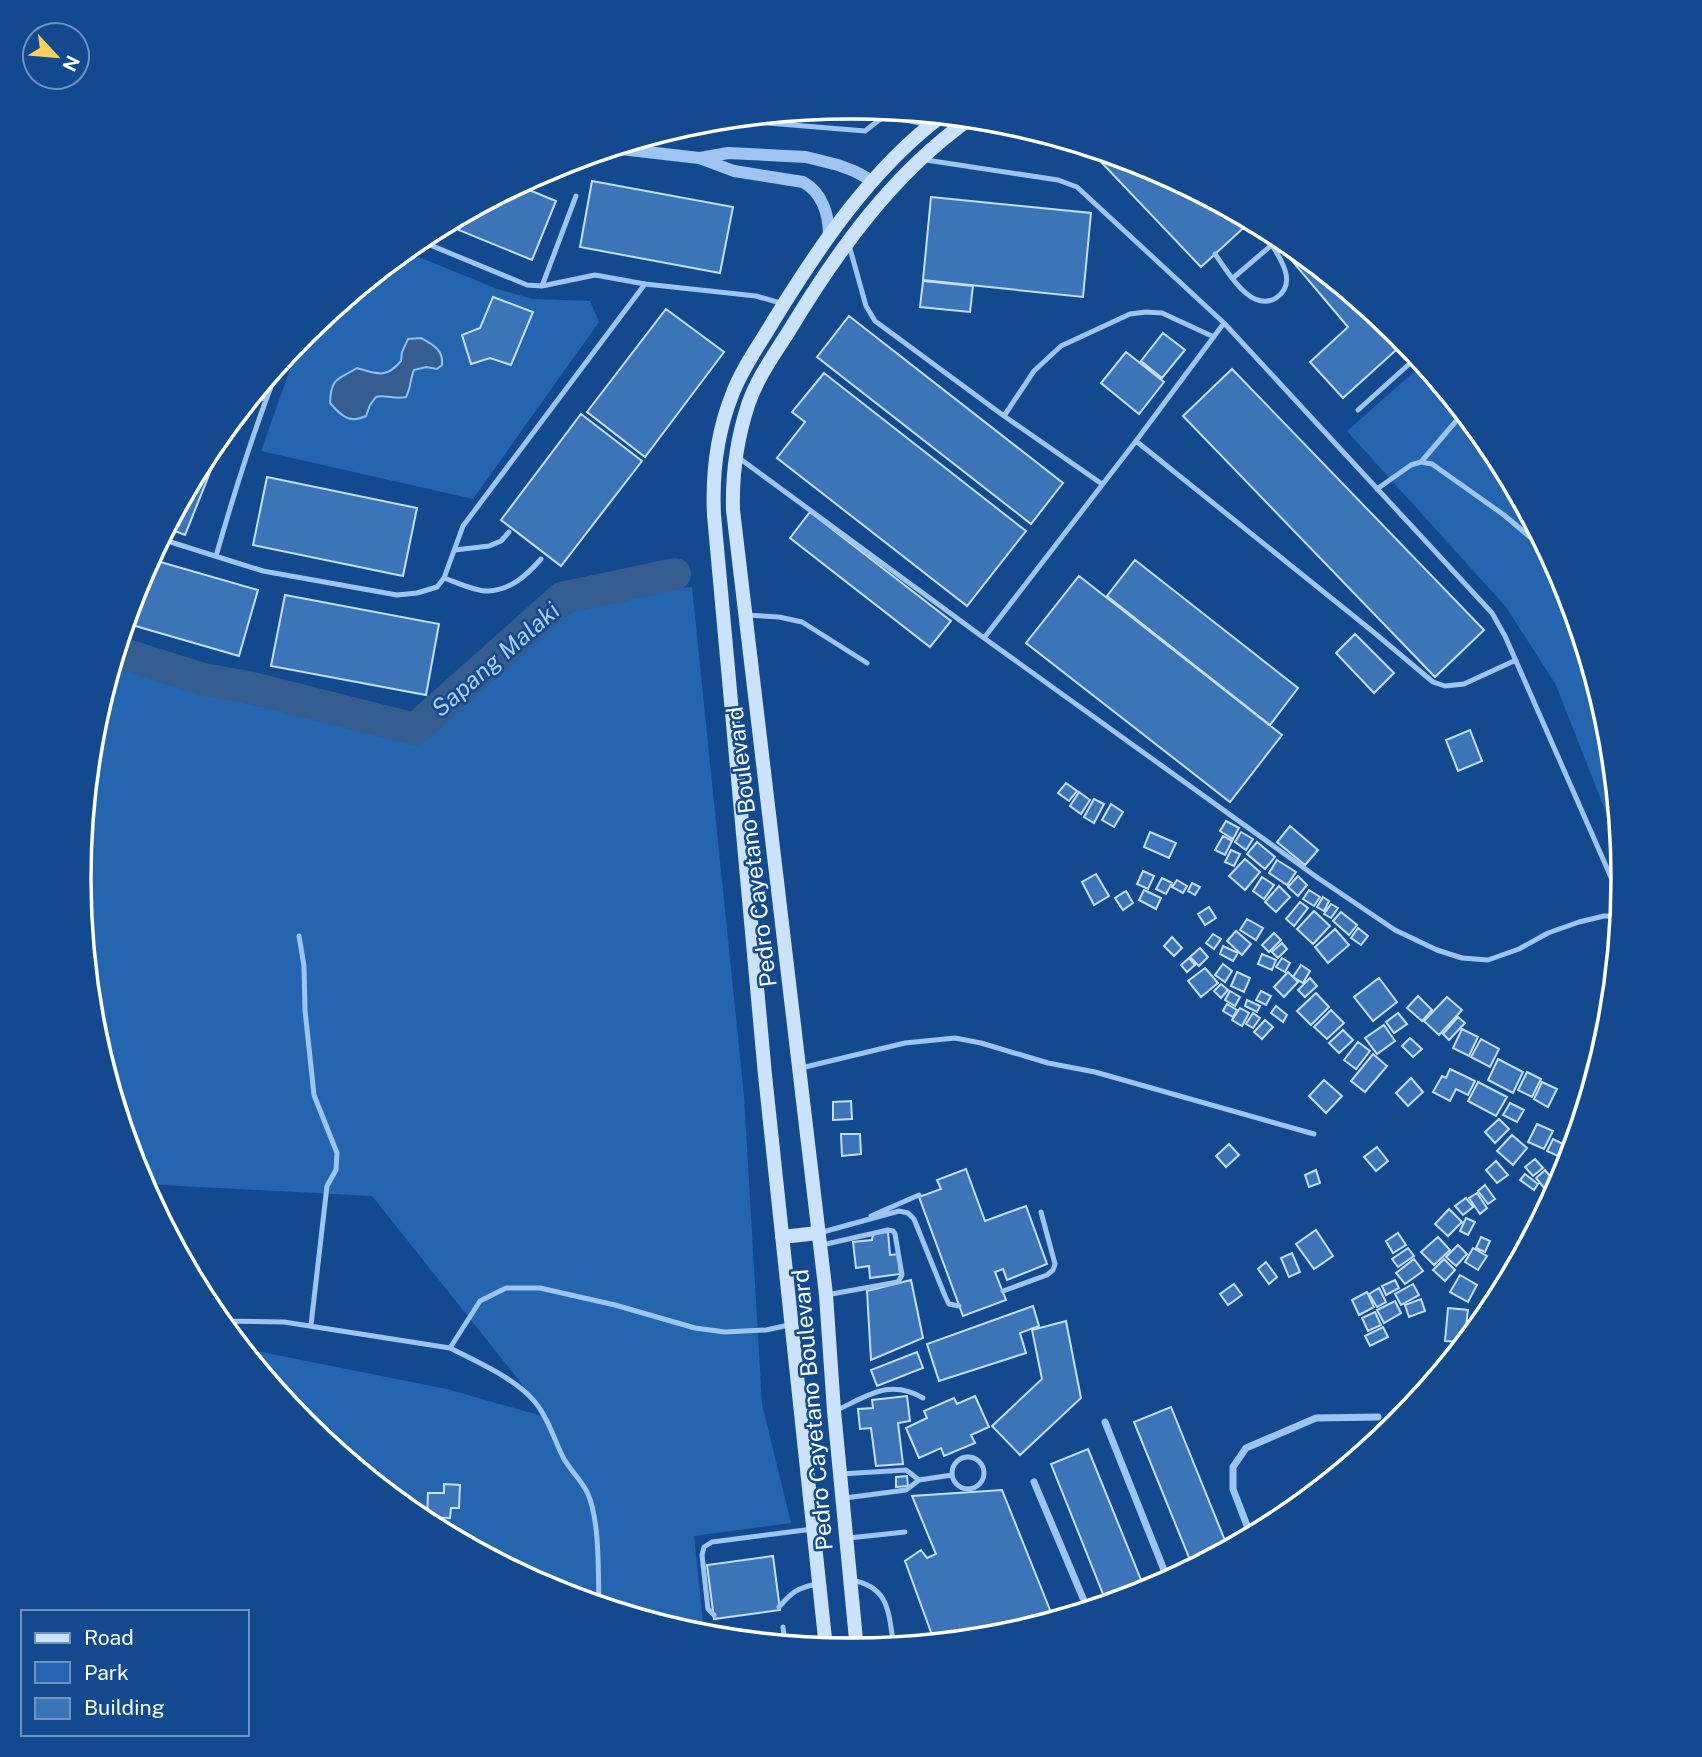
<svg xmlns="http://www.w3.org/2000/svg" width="1702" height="1757" viewBox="0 0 1702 1757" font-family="'Public Sans',sans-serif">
<rect width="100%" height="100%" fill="#134a8f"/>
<!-- green -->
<path fill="#2564ae" d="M404,251L497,289L533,299L590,301L599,322L473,499L261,451L302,336Z
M1423,364L1493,450L1565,583L1608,728L1621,851L1556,685L1506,607L1347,431Z
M692,587L744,1096L762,1404L791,1523L694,1536L703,1622L670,1627L555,1592L422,1520L305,1424L242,1348L447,1389L549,1418L372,1196L143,1184L137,1174L94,1029L79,878L94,727L113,664L167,684L259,706L420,739L580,604L625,592Z"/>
<!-- water -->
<path fill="#355d90" stroke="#90bff4" stroke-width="2" d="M421,338C432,344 444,350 442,365L437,369L426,367L414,370C410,379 411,388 406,397C395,400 386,394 376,397L370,405L366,416C350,424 341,416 330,403C331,377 338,380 357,368C377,374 386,379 401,361L402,352L408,339Z"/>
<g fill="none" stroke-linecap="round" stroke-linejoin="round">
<!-- river -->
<path stroke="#355d90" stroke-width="32" d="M117,652L203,679L248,687L415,729L562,598L675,574"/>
</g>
<!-- building -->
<path fill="#3c74b8" stroke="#c5defc" stroke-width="2" d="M1111,154L1147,165L1251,221L1201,267L1102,163Z
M592,181L733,207L720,273L580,247Z
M517,185L556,201L532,260L444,224Z
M931,197L1091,213L1083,297L923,280Z
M1282,238L1397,333L1405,342L1343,398L1310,362L1348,327L1277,243Z
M923,281L973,286L970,312L920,307Z
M493,297L533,312L511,365L490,358L471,364L462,335L480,328Z
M666,309L724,352L645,457L587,412Z
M849,316L1063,483L1031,524L817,357Z
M1163,333L1185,350L1162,378L1141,361Z
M1126,352L1164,382L1139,414L1101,383Z
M1232,369L1484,630L1435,677L1183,416Z
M824,373L1026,531L967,606L777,458L805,422L792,412Z
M581,414L642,461L561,566L501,520Z
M229,425L185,535L167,528L209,449Z
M267,477L417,508L403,576L253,545Z
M810,512L951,621L930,647L790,538Z
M150,559L258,590L239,656L125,623L138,583Z
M1135,560L1298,688L1270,725L1107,596Z
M1079,576L1282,735L1230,802L1026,643Z
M285,595L439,624L426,695L271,666Z
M1355,634L1394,673L1374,693L1336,653Z
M1470,730L1482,761L1458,771L1446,740Z
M1066,783L1077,791L1069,801L1058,793Z
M1079,792L1090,800L1081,814L1070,806Z
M1094,799L1104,804L1094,823L1084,817Z
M1111,804L1123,812L1114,827L1102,820Z
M1226,821L1239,828L1233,839L1220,831Z
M1290,826L1318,850L1305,865L1277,842Z
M1150,832L1176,843L1169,858L1144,847Z
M1241,832L1253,839L1246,850L1235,842Z
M1223,836L1232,841L1225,855L1215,850Z
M1257,842L1275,857L1265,869L1247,854Z
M1231,850L1240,854L1234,866L1225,862Z
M1245,859L1260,872L1245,890L1229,876Z
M1277,860L1296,872L1287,885L1269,873Z
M1143,871L1154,876L1148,889L1137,884Z
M1096,874L1109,896L1094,905L1082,882Z
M1298,876L1307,885L1298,896L1288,887Z
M1262,877L1274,885L1264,899L1253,891Z
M1162,878L1172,883L1166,894L1156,889Z
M1177,880L1187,886L1183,893L1172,887Z
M1192,883L1200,887L1195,895L1188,891Z
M1279,886L1290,897L1276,912L1265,902Z
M1144,890L1161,898L1156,909L1139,900Z
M1309,890L1320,897L1314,906L1303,899Z
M1126,891L1133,903L1123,910L1115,898Z
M1323,897L1329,901L1324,911L1317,907Z
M1300,902L1308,908L1294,926L1286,919Z
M1331,904L1338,908L1331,918L1324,914Z
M1209,907L1216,918L1205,925L1198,914Z
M1314,911L1330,926L1313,944L1297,929Z
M1341,912L1357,925L1349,935L1333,921Z
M1247,919L1263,928L1256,940L1240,930Z
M1358,928L1368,936L1361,945L1351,938Z
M1335,929L1349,945L1328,963L1315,947Z
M1236,931L1251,944L1242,955L1227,941Z
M1274,933L1281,940L1269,952L1262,945Z
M1213,934L1221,939L1214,949L1206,943Z
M1172,937L1182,948L1174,956L1164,946Z
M1282,943L1287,949L1278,958L1272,952Z
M1223,946L1238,953L1233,961L1220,954Z
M1200,948L1208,957L1199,966L1190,957Z
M1262,954L1276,960L1272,970L1258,964Z
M1189,958L1195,965L1187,972L1181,965Z
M1282,958L1290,963L1285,972L1276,967Z
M1223,964L1232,971L1225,982L1215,975Z
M1301,965L1310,971L1303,983L1293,977Z
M1205,968L1218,983L1201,997L1188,981Z
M1237,972L1250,978L1244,992L1231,986Z
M1288,972L1298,982L1284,997L1274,987Z
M1310,978L1317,986L1305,997L1298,990Z
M1379,978L1397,1002L1373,1021L1354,997Z
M1221,984L1228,990L1221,998L1214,991Z
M1230,991L1240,997L1235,1006L1225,1000Z
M1261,991L1271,996L1266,1005L1256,1000Z
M1316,993L1329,1007L1311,1025L1297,1011Z
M1418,996L1432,1010L1422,1021L1407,1008Z
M1447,997L1462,1010L1439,1035L1424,1021Z
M1247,1000L1260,1006L1257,1012L1245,1006Z
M1227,1004L1237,1010L1233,1017L1223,1011Z
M1276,1006L1287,1015L1283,1022L1271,1013Z
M1240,1008L1249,1013L1242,1026L1232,1020Z
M1331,1010L1344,1023L1327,1039L1314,1027Z
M1253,1013L1260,1018L1253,1028L1246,1024Z
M1398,1013L1407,1024L1394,1033L1386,1022Z
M1458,1017L1465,1023L1449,1040L1443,1034Z
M1265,1020L1273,1027L1262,1039L1254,1032Z
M1384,1025L1395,1041L1377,1054L1365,1038Z
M1462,1029L1478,1037L1469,1056L1453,1048Z
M1343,1030L1353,1040L1339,1053L1329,1043Z
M1410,1038L1422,1049L1413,1057L1402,1046Z
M1481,1039L1499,1049L1490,1067L1471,1057Z
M1358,1042L1370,1051L1356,1069L1344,1060Z
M1373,1054L1387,1066L1365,1092L1351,1081Z
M1498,1059L1523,1072L1513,1093L1488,1080Z
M1450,1069L1475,1081L1468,1095L1456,1089L1450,1101L1433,1092L1442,1076L1446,1078Z
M1527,1072L1541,1079L1532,1097L1518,1090Z
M1411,1078L1423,1092L1408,1106L1396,1093Z
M1324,1080L1342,1096L1326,1113L1309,1096Z
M1478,1082L1507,1097L1496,1116L1468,1101Z
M1542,1082L1557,1089L1548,1107L1534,1099Z
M851,1101L852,1119L833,1120V1102Z
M1510,1103L1524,1110L1517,1122L1503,1115Z
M1499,1119L1509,1129L1495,1143L1485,1132Z
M1537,1124L1553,1131L1544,1149L1528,1142Z
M841,1134H860L861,1154L842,1156Z
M1512,1135L1527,1148L1513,1165L1497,1151Z
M1566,1138L1574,1141L1569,1158L1561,1155L1560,1157L1547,1151L1553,1139L1563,1144Z
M1229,1144L1239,1155L1226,1167L1216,1156Z
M1377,1147L1388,1161L1376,1171L1364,1157Z
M1535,1159L1543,1168L1533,1176L1525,1167Z
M1496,1161L1508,1175L1497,1183L1486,1170Z
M966,1169L985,1221L1026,1206L1047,1264L1007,1280L1003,1269L995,1272L1006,1300L963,1316L919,1197L941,1189L937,1180Z
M1316,1170L1320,1183L1309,1187L1305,1175Z
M1545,1170L1554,1181L1545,1189L1536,1178Z
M1525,1174L1538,1184L1534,1190L1520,1180Z
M1485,1185L1495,1199L1488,1204L1478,1191Z
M1477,1193L1487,1208L1480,1214L1469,1198Z
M1466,1198L1473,1207L1463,1215L1455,1206Z
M1449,1209L1462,1222L1448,1236L1435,1224Z
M1466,1218L1475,1222L1468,1235L1460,1231Z
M1316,1230L1333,1256L1314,1269L1296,1244Z
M888,1232L890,1255L898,1254L900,1274L870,1278L869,1266L856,1268L853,1242L872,1240L873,1233Z
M1398,1233L1406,1245L1393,1253L1386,1241Z
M1438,1237L1450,1250L1434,1265L1421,1252Z
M1481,1237L1490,1241L1485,1252L1476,1248Z
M1458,1245L1467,1254L1456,1266L1446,1257Z
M1408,1248L1414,1256L1398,1267L1392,1259Z
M1473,1248L1487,1256L1478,1270L1465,1262Z
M1292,1253L1300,1272L1289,1277L1281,1258Z
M1414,1259L1423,1271L1405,1284L1396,1273Z
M1444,1259L1455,1270L1445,1281L1433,1270Z
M1266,1262L1277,1277L1269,1284L1258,1269Z
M1460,1275L1477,1285L1468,1302L1450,1292Z
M911,1280L923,1338L871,1360L867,1291Z
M1395,1280L1399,1288L1386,1295L1382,1286Z
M1234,1284L1242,1295L1228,1305L1220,1294Z
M1413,1284L1419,1295L1401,1305L1395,1294Z
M1379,1288L1386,1302L1377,1307L1369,1294Z
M1367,1292L1374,1307L1359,1315L1352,1300Z
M1421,1299L1425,1311L1409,1317L1405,1305Z
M1395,1301L1401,1313L1384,1323L1377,1310Z
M1033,1306L1039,1326L1020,1333L1026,1353L939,1381L927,1344Z
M1448,1308L1468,1310L1464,1342L1445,1341Z
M1375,1312L1381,1325L1368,1331L1362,1318Z
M1066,1321L1081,1398L1020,1455L992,1426L1042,1379L1032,1330Z
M1383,1327L1388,1337L1370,1346L1365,1336Z
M917,1352L923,1368L877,1386L871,1370Z
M907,1396L910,1421L898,1423L903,1464L876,1466L871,1428L860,1429L858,1409L873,1408L872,1400Z
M975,1396L989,1427L971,1435L975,1443L944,1456L941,1448L919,1458L906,1428L927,1418L924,1411L954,1398L957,1404Z
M1171,1407L1228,1548L1192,1565L1134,1422Z
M1088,1449L1146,1592L1107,1604L1051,1464Z
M907,1476L908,1486L896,1487V1477Z
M444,1484L460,1485L459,1508H451L450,1518L427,1517L428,1493H444Z
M1002,1490L1054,1620L1001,1636L926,1643L924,1639L932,1635L905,1561L921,1550L927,1558L936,1554L912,1496Z
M773,1556L780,1610L714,1619L707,1565Z"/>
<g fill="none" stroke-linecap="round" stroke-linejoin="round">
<!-- service -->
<path stroke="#9ec4f1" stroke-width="5" d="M823,109C844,111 865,114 886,117C900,119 912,120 926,125
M718,119L865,131L883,117
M926,160L1058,180L1077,187L1224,323L1492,613L1505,636L1621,900
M418,240L527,285L542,286L595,275L645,284L756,296L784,304
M849,245L866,306L875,321L1004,416L1102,484
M1215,254C1225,268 1240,293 1255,299C1262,302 1270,302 1276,298C1297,284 1282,261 1272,245
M1233,278L1281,237
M542,286L576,196
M254,395L266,400
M1358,410L1417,357
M1004,416L1034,371L1061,346L1130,314L1146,312L1162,313L1214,337
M1136,441L1371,630L1433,682L1445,686L1464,684L1516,660
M739,458L984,638L1136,441L1224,323
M1421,462L1463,413
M1377,489L1411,465L1421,462L1432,464L1504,515L1543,548L1550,556
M161,539L263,571L397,595L417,593L437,587L444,578L463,526L645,284
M455,550L489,546L501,541L509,532
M216,556C235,490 255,425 281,361
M444,578C456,582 476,592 488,591C511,590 527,575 541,559
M746,615L779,617L802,622L867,663
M984,638L1318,878L1395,930L1437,950L1462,958L1488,960L1519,949L1548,933L1579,922L1604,916H1620
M299,936L304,966L305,1010L314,1095L337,1153L336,1170L327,1186L311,1325
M801,1068L905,1043L955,1038L981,1043L1048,1063L1095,1072L1314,1134
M871,1216L919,1195
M819,1233L899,1211L908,1213L914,1219L945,1296L949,1304L959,1306
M822,1245L888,1230L893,1231L895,1234L902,1275L898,1282L826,1295
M1003,1291L1047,1275L1053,1270L1055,1264L1041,1212
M220,1321L284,1322L450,1348L480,1301L506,1288H540L615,1305L695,1328L725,1332L766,1330L789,1325
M450,1348C477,1362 515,1378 535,1402C549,1419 554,1440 564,1459C571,1471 582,1481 588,1494C600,1522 598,1574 599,1605
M835,1411C868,1396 889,1378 923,1398
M952 1473a16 16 0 1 1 32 0a16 16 0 1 1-32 0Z
M841,1474L906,1470L919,1480
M845,1498L906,1490L919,1480L952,1475
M849,1538L905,1532
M851,1580C891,1587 888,1614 894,1646
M779,1607C792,1592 797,1588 817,1584
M714,1615L708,1609L702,1555L704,1547L712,1542L813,1529
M783,1627L785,1644"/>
<!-- minor -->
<path stroke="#9ec4f1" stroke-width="7" d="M1105,1422L1168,1580
M1034,1482L1088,1610
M1251,1536L1233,1489V1467L1246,1448L1316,1418L1378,1417"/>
<!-- tertiary -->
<path stroke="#9ec4f1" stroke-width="12" d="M612,148L699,158L734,171L803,182C823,193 829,216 829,237
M700,158L728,153L806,157L838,165L854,171L873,181"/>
<!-- secondary -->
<path stroke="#cce1fc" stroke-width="14" d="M782,1237L818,1233
M826,1648L765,1075L714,515C712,473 717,433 732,395C742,368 760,344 774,320C820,245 872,168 943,115
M857,1650L834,1411L826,1295L733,510C732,475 737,439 748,405C757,378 774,355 789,331C838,250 893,173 971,118"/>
</g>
<g text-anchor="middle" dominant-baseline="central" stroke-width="5" stroke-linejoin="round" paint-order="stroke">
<!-- street labels -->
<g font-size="23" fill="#fff" stroke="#134a8f">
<text transform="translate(751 847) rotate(-97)">Pedro Cayetano Boulevard</text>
<text transform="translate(812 1410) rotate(-95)">Pedro Cayetano Boulevard</text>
</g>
<!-- water labels -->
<g font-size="24" font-style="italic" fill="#aacef8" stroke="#134a8f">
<text transform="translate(495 659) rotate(-41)">Sapang Malaki</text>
</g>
</g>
<!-- crop -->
<path d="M0 0H1702V1757H0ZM850 119H852A759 759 0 0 1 1611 878V879A759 759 0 0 1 852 1638H850A759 759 0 0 1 91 879V878A759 759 0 0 1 850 119Z" fill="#134a8f" fill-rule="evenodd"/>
<path fill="none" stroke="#fff" stroke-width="3.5" d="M850 119H852A759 759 0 0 1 1611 878V879A759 759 0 0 1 852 1638H850A759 759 0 0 1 91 879V878A759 759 0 0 1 850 119Z"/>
<!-- legend -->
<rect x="21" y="1610" width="228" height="126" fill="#134a8f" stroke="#7192bc" stroke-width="2"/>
<rect x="35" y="1633" width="35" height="10" fill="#cce1fc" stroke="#7192bc" stroke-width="2"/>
<text x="84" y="1645" font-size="21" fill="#ffffff">Road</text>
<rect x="35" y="1662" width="35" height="21" fill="#2564ae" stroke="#7192bc" stroke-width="2"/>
<text x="84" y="1680" font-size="21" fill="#ffffff">Park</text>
<rect x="35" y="1698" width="35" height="21" fill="#3c74b8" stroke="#7192bc" stroke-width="2"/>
<text x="84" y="1715" font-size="21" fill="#ffffff">Building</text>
<!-- north arrow -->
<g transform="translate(56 56) rotate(116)"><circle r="33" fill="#134a8f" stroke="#7192bc" stroke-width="2"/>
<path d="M0-5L12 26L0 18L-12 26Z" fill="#ffcf5e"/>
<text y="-10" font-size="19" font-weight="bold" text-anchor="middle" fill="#ffffff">N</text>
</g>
</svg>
